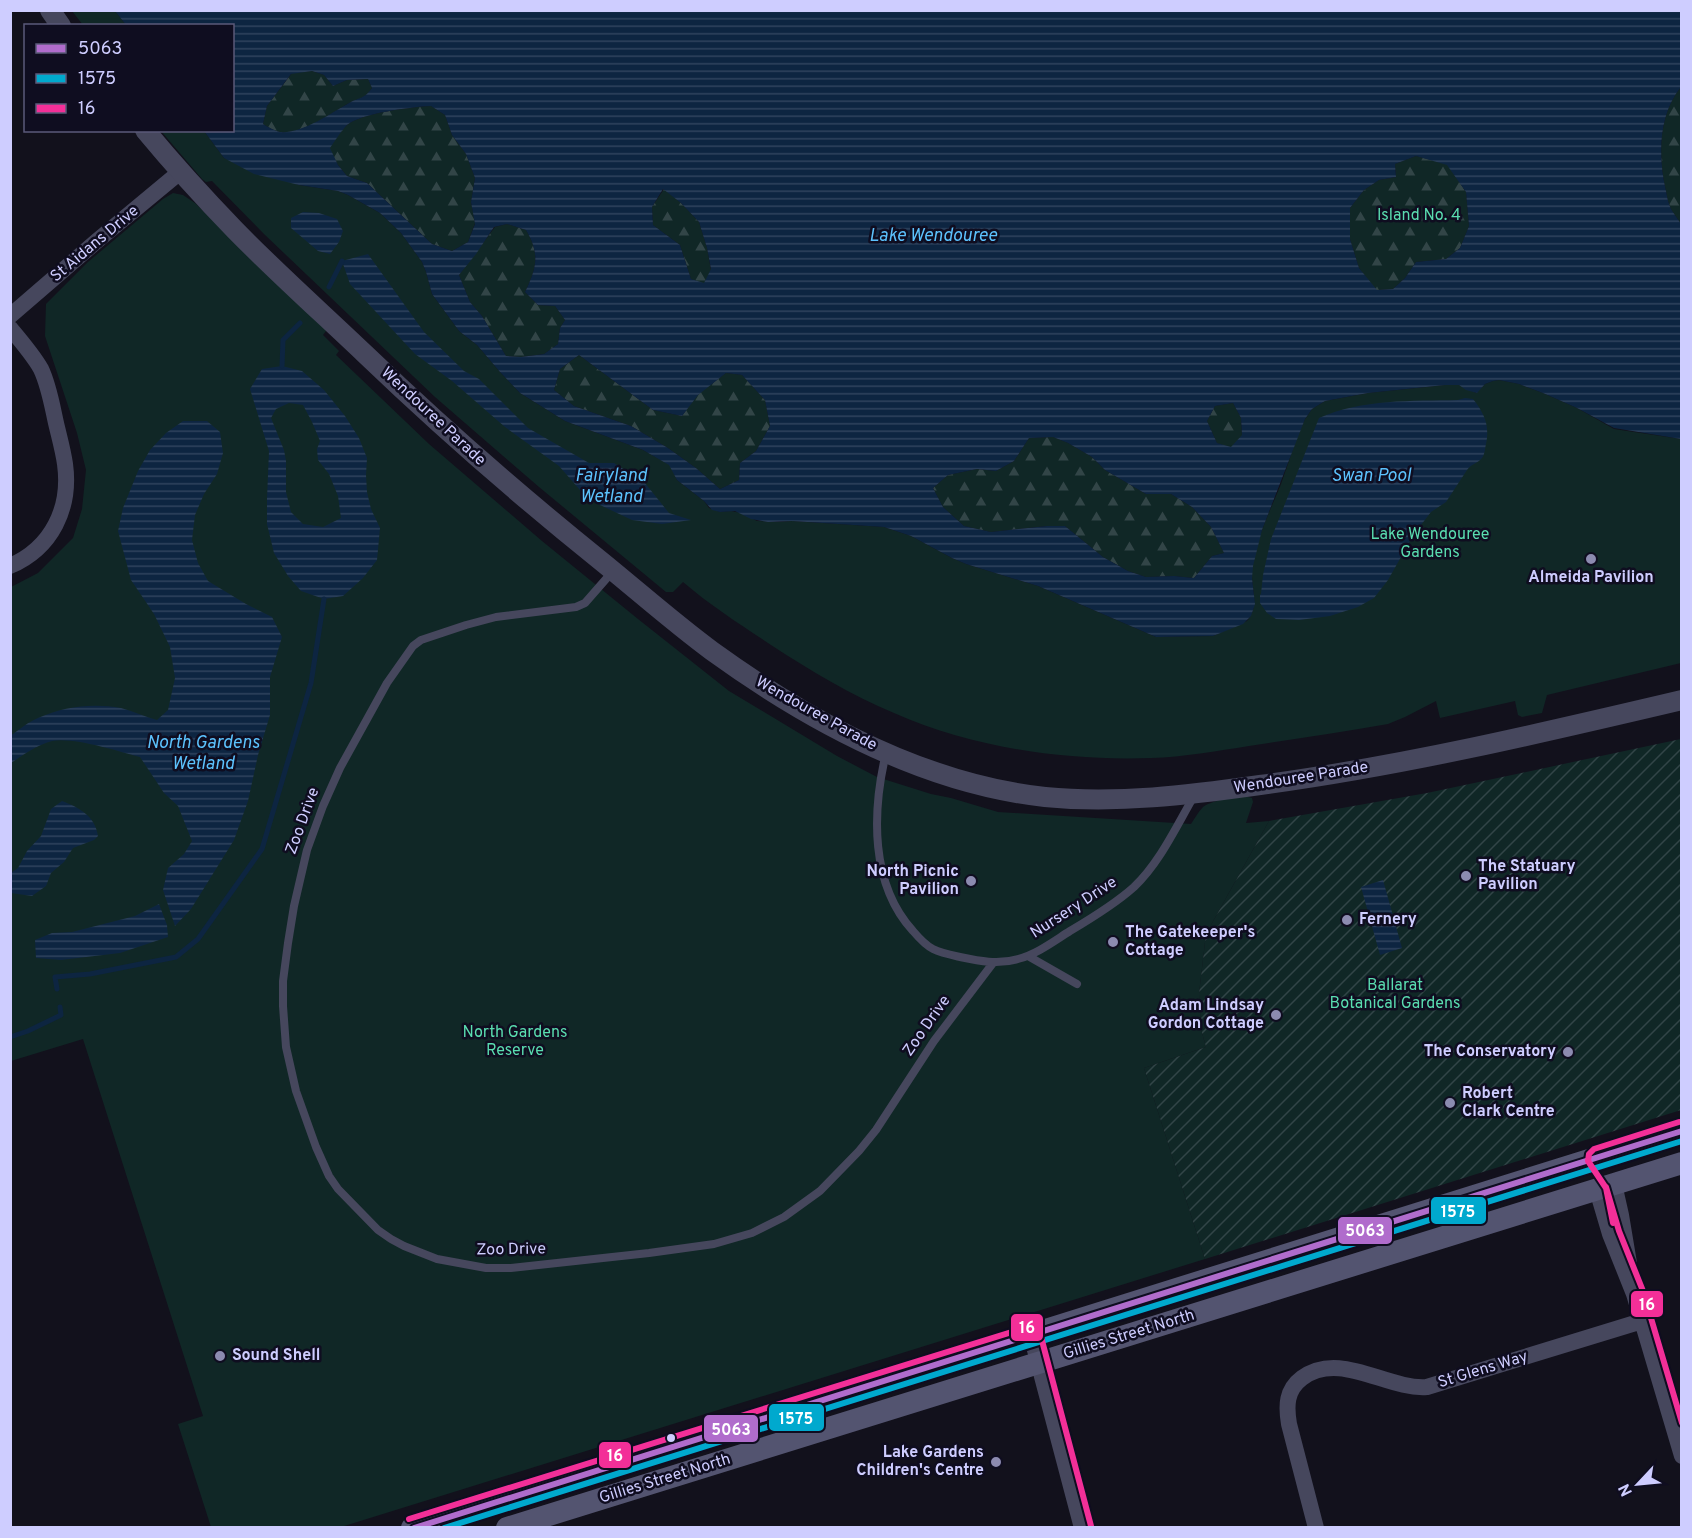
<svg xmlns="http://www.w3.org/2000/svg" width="1692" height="1538" viewBox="0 0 1692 1538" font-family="Overpass,sans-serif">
<defs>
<pattern id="forest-firs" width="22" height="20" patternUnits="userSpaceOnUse" patternTransform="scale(1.5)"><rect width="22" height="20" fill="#102726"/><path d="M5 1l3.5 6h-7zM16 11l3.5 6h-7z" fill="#324547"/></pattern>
<pattern id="garden-furrows" width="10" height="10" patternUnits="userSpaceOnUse" patternTransform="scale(1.5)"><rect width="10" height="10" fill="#102726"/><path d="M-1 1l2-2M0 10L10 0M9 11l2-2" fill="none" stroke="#324547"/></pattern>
<pattern id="water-rules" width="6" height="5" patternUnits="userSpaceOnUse" patternTransform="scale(1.5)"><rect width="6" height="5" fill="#0d2541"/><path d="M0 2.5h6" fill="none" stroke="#2f435e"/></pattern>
</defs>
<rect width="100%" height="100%" fill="#12111c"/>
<!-- green -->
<path fill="#102726" d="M72,11H115L126,25H83Z
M161,131H204L224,158L299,185L338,191L348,195L380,213L401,233L422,262L426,272L432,294L459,331L477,345L500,372L520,393L565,421L643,450L670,465L677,480L704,501L709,508L720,512L731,511L741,513L757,521L778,522L792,521L884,527L911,536L952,558L966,564L1038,586L1156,637L1213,636L1247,621C1261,604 1250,587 1252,567C1256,539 1270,511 1281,484C1289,462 1295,440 1305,419L1312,409L1325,401L1368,393L1445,385H1459L1476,393L1485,384L1493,381L1499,380L1519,384L1543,393L1577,408L1614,429L1681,439V663L1547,695L1542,713L1522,717L1518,715L1515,701L1440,718L1436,701L1405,717L1388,724C1342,732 1296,739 1249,746C1217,751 1184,757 1151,758C1065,761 973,748 894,713C851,695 811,671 771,645C741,625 711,606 683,582L673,592H666L539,487L435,397L264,234L212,181L206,182L202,179Z
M173,193L183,195L195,203L325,329L326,331L323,335L339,351L336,355L429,444L542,541L638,619L729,691L837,756L877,777L931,794L951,798L998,812L1191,824C1195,818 1198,812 1203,807C1212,800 1242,794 1252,798L1253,802L1246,823L1269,821L1206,934L1199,994L1201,1029L1206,1047L1144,1068L1205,1259L341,1527H211L178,1424L203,1416L83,1039L11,1061V587L38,573L73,538L82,509L86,470L77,433L45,336L46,304L88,262L163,199Z"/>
<!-- forest -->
<path fill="url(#forest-firs)" d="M312,71L324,75L333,86L347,80L368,79L372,88C364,100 360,97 349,103C331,113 302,135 280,132C274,131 268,127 263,124L267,106L292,73Z
M1681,87V224C1678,219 1674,214 1671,209C1668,203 1667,196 1666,191C1658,157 1658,115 1681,87Z
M431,106L445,115L452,135L466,154L475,178L471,202L475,223L468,242L452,251L432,244L367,183L347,176L338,165L329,148C335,141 340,131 347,125C362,113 411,107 431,106Z
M1416,156L1447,164L1466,192L1469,226L1460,248L1446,259L1416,262L1405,278L1393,289L1376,290L1359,268L1350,239V208L1364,190L1379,180L1396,177L1395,164Z
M664,189L681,203L699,222L707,248L711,270L704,284L691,279L680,245L653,225L652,207Z
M507,224L526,230C540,254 537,267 525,292L538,305L555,306L565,320L560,328L558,344L544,354L521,357L506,356L482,316L470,302L459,275L495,227Z
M579,355L653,410L682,416L697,395L726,373L742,375L765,400L770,426L756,451L740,463L739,480L720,489L696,468L668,448L631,426L574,406L554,390L560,369Z
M1233,403L1241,418L1242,436L1231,448L1217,443L1207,421L1215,406Z
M1053,437L1068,443L1092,457L1105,470L1146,494H1171L1192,507L1211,527L1224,553L1212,556L1194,578L1174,576L1146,577L1128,571L1103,557L1065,526H1047L991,532L964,526L943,507L933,488L948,475L977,469L996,471L1014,461L1029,438Z"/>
<!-- garden -->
<path fill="url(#garden-furrows)" d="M1681,739V1110L1205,1259L1144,1068L1206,1047L1201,1029L1199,994L1206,934L1269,821L1427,793Z"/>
<!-- water -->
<path fill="url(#water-rules)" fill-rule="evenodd" d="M115,11H1681V87C1658,115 1658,157 1666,191C1667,196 1668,203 1671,209C1674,214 1678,219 1681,224V439L1614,428L1577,408L1543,393L1519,384L1499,380L1493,381L1485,384L1477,393L1466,390L1459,385H1445L1368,393L1325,401L1312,409L1305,419L1262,530L1253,566L1252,578L1255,604L1251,616L1243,624L1213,636L1156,637L1038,586L966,564L952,558L911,536L884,527L792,521L768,522L751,519L735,511L720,512L712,510L704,501L677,480L669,465L643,450L565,421L520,393L500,372L477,345L459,331L432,294L426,272L422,262L401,233L380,213L348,195L338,191L299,185L254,174L224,158L204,131L232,130V26L126,25ZM312,71L324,75L333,86L347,80L368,79L372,88C364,99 360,97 349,103C331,113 302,134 280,132C275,131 268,127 263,124L267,106L291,74ZM431,106L445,115L452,135L466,154L475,178L471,202L475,224L468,242L452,251L432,244L367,183L347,176L338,165L330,148C335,141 341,131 347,125C362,113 411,107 431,106ZM1416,156L1447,165L1466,192L1469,226L1460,248L1446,259L1416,262L1405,278L1393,289L1377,290L1359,268L1350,239V208L1364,190L1379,180L1396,177L1395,164ZM663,189L681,203L699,222L707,248L711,269L704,283L691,279L680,245L653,225L652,207ZM507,224L526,230C540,254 537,267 525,292L538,305L555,306L565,320L560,328L558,344L544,354L521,357L506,356L482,316L470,302L459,275L476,254L494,227ZM579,355L653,410L682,416L698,395L726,373L742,375L765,400L770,426L756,451L740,463L739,480L720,489L696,468L668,448L631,426L574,406L554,390L560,369ZM1233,403L1241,418L1242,435L1231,447L1217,443L1207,421L1215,406ZM1053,437L1068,443L1092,457L1105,470L1146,494H1171L1192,507L1211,527L1224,553L1212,556L1194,578L1174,576L1146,577L1128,571L1103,557L1065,526H1047L991,532L964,526L943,507L933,488L948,475L977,469L996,471L1014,461L1029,438Z
M303,212L319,213L337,219L343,231L339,242L330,254L318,251L291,228V218Z
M368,254L424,332L464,371L479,379L528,428L589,463H614L645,483L669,513L691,520L662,524L632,520L600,505L580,490L559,466L505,427L452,381L415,354L350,284L342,261Z
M282,366L302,371L324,390L345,416L359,438L367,458L366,475L367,492L371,509L380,528L377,560L363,578L343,596L324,599L301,591L288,576L274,553L267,524V499L269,451L250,389L262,369ZM289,403L303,405L312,422L320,441L317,449L318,460L329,474L338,496L341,518L323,527L303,524L291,512L286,492V461L284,450L271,418L276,409Z
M1465,398L1473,399C1484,413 1490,425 1486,444C1485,448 1485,454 1482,458C1478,463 1471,464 1467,470L1446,502L1431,512L1414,534L1388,580L1374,598L1365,603L1358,607L1330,616L1299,620L1276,619L1267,613L1260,603V595L1261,594L1263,575L1271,539L1319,418C1362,399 1413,401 1458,400Z
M183,421H207L220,432L223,453L217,474L204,494L195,515L192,540L198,563L208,581L246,604L272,617L282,637L270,677V715L258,755L248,801L234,840L191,909L175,926L163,890L168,868L184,854L192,841L178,806L164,793L140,757C117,751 74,737 52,741C37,745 23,755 11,763L10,736C19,730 28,722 38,718C64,706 94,703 121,708C133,711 145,717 157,720L168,710L175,678L170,647L154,614L131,580L118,531L123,508L138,471L150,450L166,433Z
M62,801C80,808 95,816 98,836L94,840L73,848L64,862L51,873L46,886L32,896L11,893V873L18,868L27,851L41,836L51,809Z
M1383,880L1402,948L1380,955L1361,887Z
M159,904L167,925L168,937L120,953L61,960L36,958L35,940L52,933L72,932L135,916Z"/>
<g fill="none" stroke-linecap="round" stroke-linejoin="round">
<!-- stream -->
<path stroke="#0d2541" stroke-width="5" d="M329,287L342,261
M282,366L283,340L300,323
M57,989L55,977L90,974L176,957L198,939L262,849L311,683L324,599
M10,1037L28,1031L61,1015L60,1007"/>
<!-- service -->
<path stroke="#46475d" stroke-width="8" d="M613,571L585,603L576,607L496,617L466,625L421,640L413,646L387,683L340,768L323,806L307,850L294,906L288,943L283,981V1006L286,1047L296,1091L316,1147L329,1176L338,1189L378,1230L391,1239L404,1246L437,1259L486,1268H511L649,1253L714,1244L752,1233L784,1217L820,1191L859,1151L876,1130L934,1041L993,963
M886,753C872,812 870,884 913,931C919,938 925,945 933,949C941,953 951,955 960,957C979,961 998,965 1018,959C1037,954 1054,941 1070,931C1092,918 1115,904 1134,887C1160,862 1176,827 1194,796
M1028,956L1077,984"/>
<!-- minor -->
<path stroke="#46475d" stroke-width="16" d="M10,316L98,240L180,172
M10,328C21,341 33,355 41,369C49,386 52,405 56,423C59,436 63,450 65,464C71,508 52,548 10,566
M1614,1184L1621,1215L1629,1263
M1597,1190L1610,1234L1634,1294L1682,1456
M1031,1335L1082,1528
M1316,1528L1289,1424C1286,1406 1286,1390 1302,1378C1340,1350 1387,1390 1427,1387L1642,1321"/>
<!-- tertiary -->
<path stroke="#46475d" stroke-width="20" d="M50,10L61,26
M145,130C174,165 204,198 235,230C277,273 322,313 365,354C441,427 519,495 601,561C638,591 674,623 712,651C810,722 924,784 1045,797C1117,804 1189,795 1260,785C1402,766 1542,733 1682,700"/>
<!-- secondary -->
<path stroke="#535470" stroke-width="22" d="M412,1528L1682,1131
M507,1528L1682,1163"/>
<defs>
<path id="bus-1" d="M414,1528L1682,1131"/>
<path id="bus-2" d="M444,1528L1682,1141"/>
<path id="bus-3" d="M1606,1187L1619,1231L1643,1291L1682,1423
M1613,1223L1606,1188L1588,1161L1589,1154L1594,1149L1679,1122
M409,1519L1031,1326L1036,1328L1040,1333L1091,1526"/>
</defs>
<!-- bus-1 casing -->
<use href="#bus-1" stroke="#0f0d20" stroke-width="10"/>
<!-- bus-2 casing -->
<use href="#bus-2" stroke="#0f0d20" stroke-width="10"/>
<!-- bus-3 casing -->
<use href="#bus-3" stroke="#0f0d20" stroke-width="10"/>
<!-- bus-1 -->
<use href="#bus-1" stroke="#b06ccc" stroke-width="6"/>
<!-- bus-2 -->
<use href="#bus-2" stroke="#00a9ce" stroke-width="6"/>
<!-- bus-3 -->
<use href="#bus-3" stroke="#f32f98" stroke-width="6"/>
</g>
<!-- markers -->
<g fill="#8c8bb0" stroke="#0f0d20" stroke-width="2">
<circle cx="1591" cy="559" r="6"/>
<circle cx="1466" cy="876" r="6"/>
<circle cx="971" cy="881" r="6"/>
<circle cx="1347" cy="920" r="6"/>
<circle cx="1113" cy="942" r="6"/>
<circle cx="1276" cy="1015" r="6"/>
<circle cx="1568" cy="1052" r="6"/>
<circle cx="1450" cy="1103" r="6"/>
<circle cx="220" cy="1356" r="6"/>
<circle cx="996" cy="1462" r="6"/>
</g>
<circle fill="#cecdff" stroke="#0f0d20" stroke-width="2" cx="671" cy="1438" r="5"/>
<g text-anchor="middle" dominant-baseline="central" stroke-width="5" stroke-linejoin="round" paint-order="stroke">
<!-- park labels -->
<g font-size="16" fill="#5addb0" stroke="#0f0d20">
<text x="1419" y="216">Island No. 4</text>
<text x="1430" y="535">Lake Wendouree<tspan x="1430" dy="18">Gardens</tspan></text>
<text x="1395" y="986">Ballarat<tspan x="1395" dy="18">Botanical Gardens</tspan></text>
<text x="515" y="1033">North Gardens<tspan x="515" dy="18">Reserve</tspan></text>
</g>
<!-- street labels -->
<g font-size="16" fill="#cecdff" stroke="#0f0d20">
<text transform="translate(95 244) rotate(-40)">St Aidans Drive</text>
<text transform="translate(433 417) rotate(43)">Wendouree Parade</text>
<text transform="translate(816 714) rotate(29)">Wendouree Parade</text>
<text transform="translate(1301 778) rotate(-9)">Wendouree Parade</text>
<text transform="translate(303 821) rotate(-70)">Zoo Drive</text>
<text transform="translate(1074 908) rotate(-33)">Nursery Drive</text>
<text transform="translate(927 1026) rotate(-55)">Zoo Drive</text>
<text transform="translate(511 1250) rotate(-1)">Zoo Drive</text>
<text transform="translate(1129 1335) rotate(-17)">Gillies Street North</text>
<text transform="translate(1483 1370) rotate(-17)">St Glens Way</text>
<text transform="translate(665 1479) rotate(-17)">Gillies Street North</text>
</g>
<!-- poi labels -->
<g font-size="16" font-weight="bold" fill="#cecdff" stroke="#0f0d20" text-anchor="start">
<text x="1591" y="578" text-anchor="middle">Almeida Pavilion</text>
<text x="1478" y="867">The Statuary<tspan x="1478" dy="18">Pavilion</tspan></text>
<text x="959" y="872" text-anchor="end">North Picnic<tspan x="959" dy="18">Pavilion</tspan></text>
<text x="1359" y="920">Fernery</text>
<text x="1125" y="933">The Gatekeeper's<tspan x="1125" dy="18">Cottage</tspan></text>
<text x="1264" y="1006" text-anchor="end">Adam Lindsay<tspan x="1264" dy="18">Gordon Cottage</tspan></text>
<text x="1556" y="1052" text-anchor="end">The Conservatory</text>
<text x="1462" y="1094">Robert<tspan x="1462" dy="18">Clark Centre</tspan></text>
<text x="232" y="1356">Sound Shell</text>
<text x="984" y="1453" text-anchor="end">Lake Gardens<tspan x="984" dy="18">Children's Centre</tspan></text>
</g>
<!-- water labels -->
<g font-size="18" font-style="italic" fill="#5cc2fd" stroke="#0f0d20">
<text x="933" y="236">Lake Wendouree</text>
<text x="611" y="476">Fairyland<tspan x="611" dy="21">Wetland</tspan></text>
<text x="1371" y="476">Swan Pool</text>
<text x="203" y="743">North Gardens<tspan x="203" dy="21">Wetland</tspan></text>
</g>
</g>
<g stroke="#0f0d20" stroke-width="2">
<rect x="1430" y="1196" width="57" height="29" rx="6" fill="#00a9ce"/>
<rect x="1337" y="1216" width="56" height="29" rx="6" fill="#b06ccc"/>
<rect x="1630" y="1290" width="34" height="28" rx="6" fill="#f32f98"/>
<rect x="1010" y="1313" width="34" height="29" rx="6" fill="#f32f98"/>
<rect x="768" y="1403" width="57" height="29" rx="6" fill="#00a9ce"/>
<rect x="703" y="1414" width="56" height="29" rx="6" fill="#b06ccc"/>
<rect x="598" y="1441" width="34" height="28" rx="6" fill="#f32f98"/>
</g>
<g font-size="16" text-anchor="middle" font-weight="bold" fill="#fff">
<text x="1458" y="1217">1575</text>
<text x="1365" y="1236">5063</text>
<text x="1647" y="1310">16</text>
<text x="1027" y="1333">16</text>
<text x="796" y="1424">1575</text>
<text x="731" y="1435">5063</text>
<text x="615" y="1461">16</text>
</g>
<!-- border -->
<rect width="1692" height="1538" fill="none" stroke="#cecdff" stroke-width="24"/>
<!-- legend -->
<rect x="24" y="24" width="210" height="108" fill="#0f0d20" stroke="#5b5a79" stroke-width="1.5"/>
<rect x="36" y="44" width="30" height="9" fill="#b06ccc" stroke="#5b5a79" stroke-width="1.5"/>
<text x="78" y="54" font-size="18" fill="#cecdff">5063</text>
<rect x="36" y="74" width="30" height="9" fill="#00a9ce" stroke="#5b5a79" stroke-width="1.5"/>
<text x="78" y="84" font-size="18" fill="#cecdff">1575</text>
<rect x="36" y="104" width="30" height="9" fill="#f32f98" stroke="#5b5a79" stroke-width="1.5"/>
<text x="78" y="114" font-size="18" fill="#cecdff">16</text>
<!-- north arrow -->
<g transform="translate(1638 1484) rotate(244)" stroke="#0f0d20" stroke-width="4.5" paint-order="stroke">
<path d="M0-4.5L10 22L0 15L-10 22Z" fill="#cecdff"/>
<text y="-9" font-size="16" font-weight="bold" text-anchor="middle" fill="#cecdff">N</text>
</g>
</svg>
